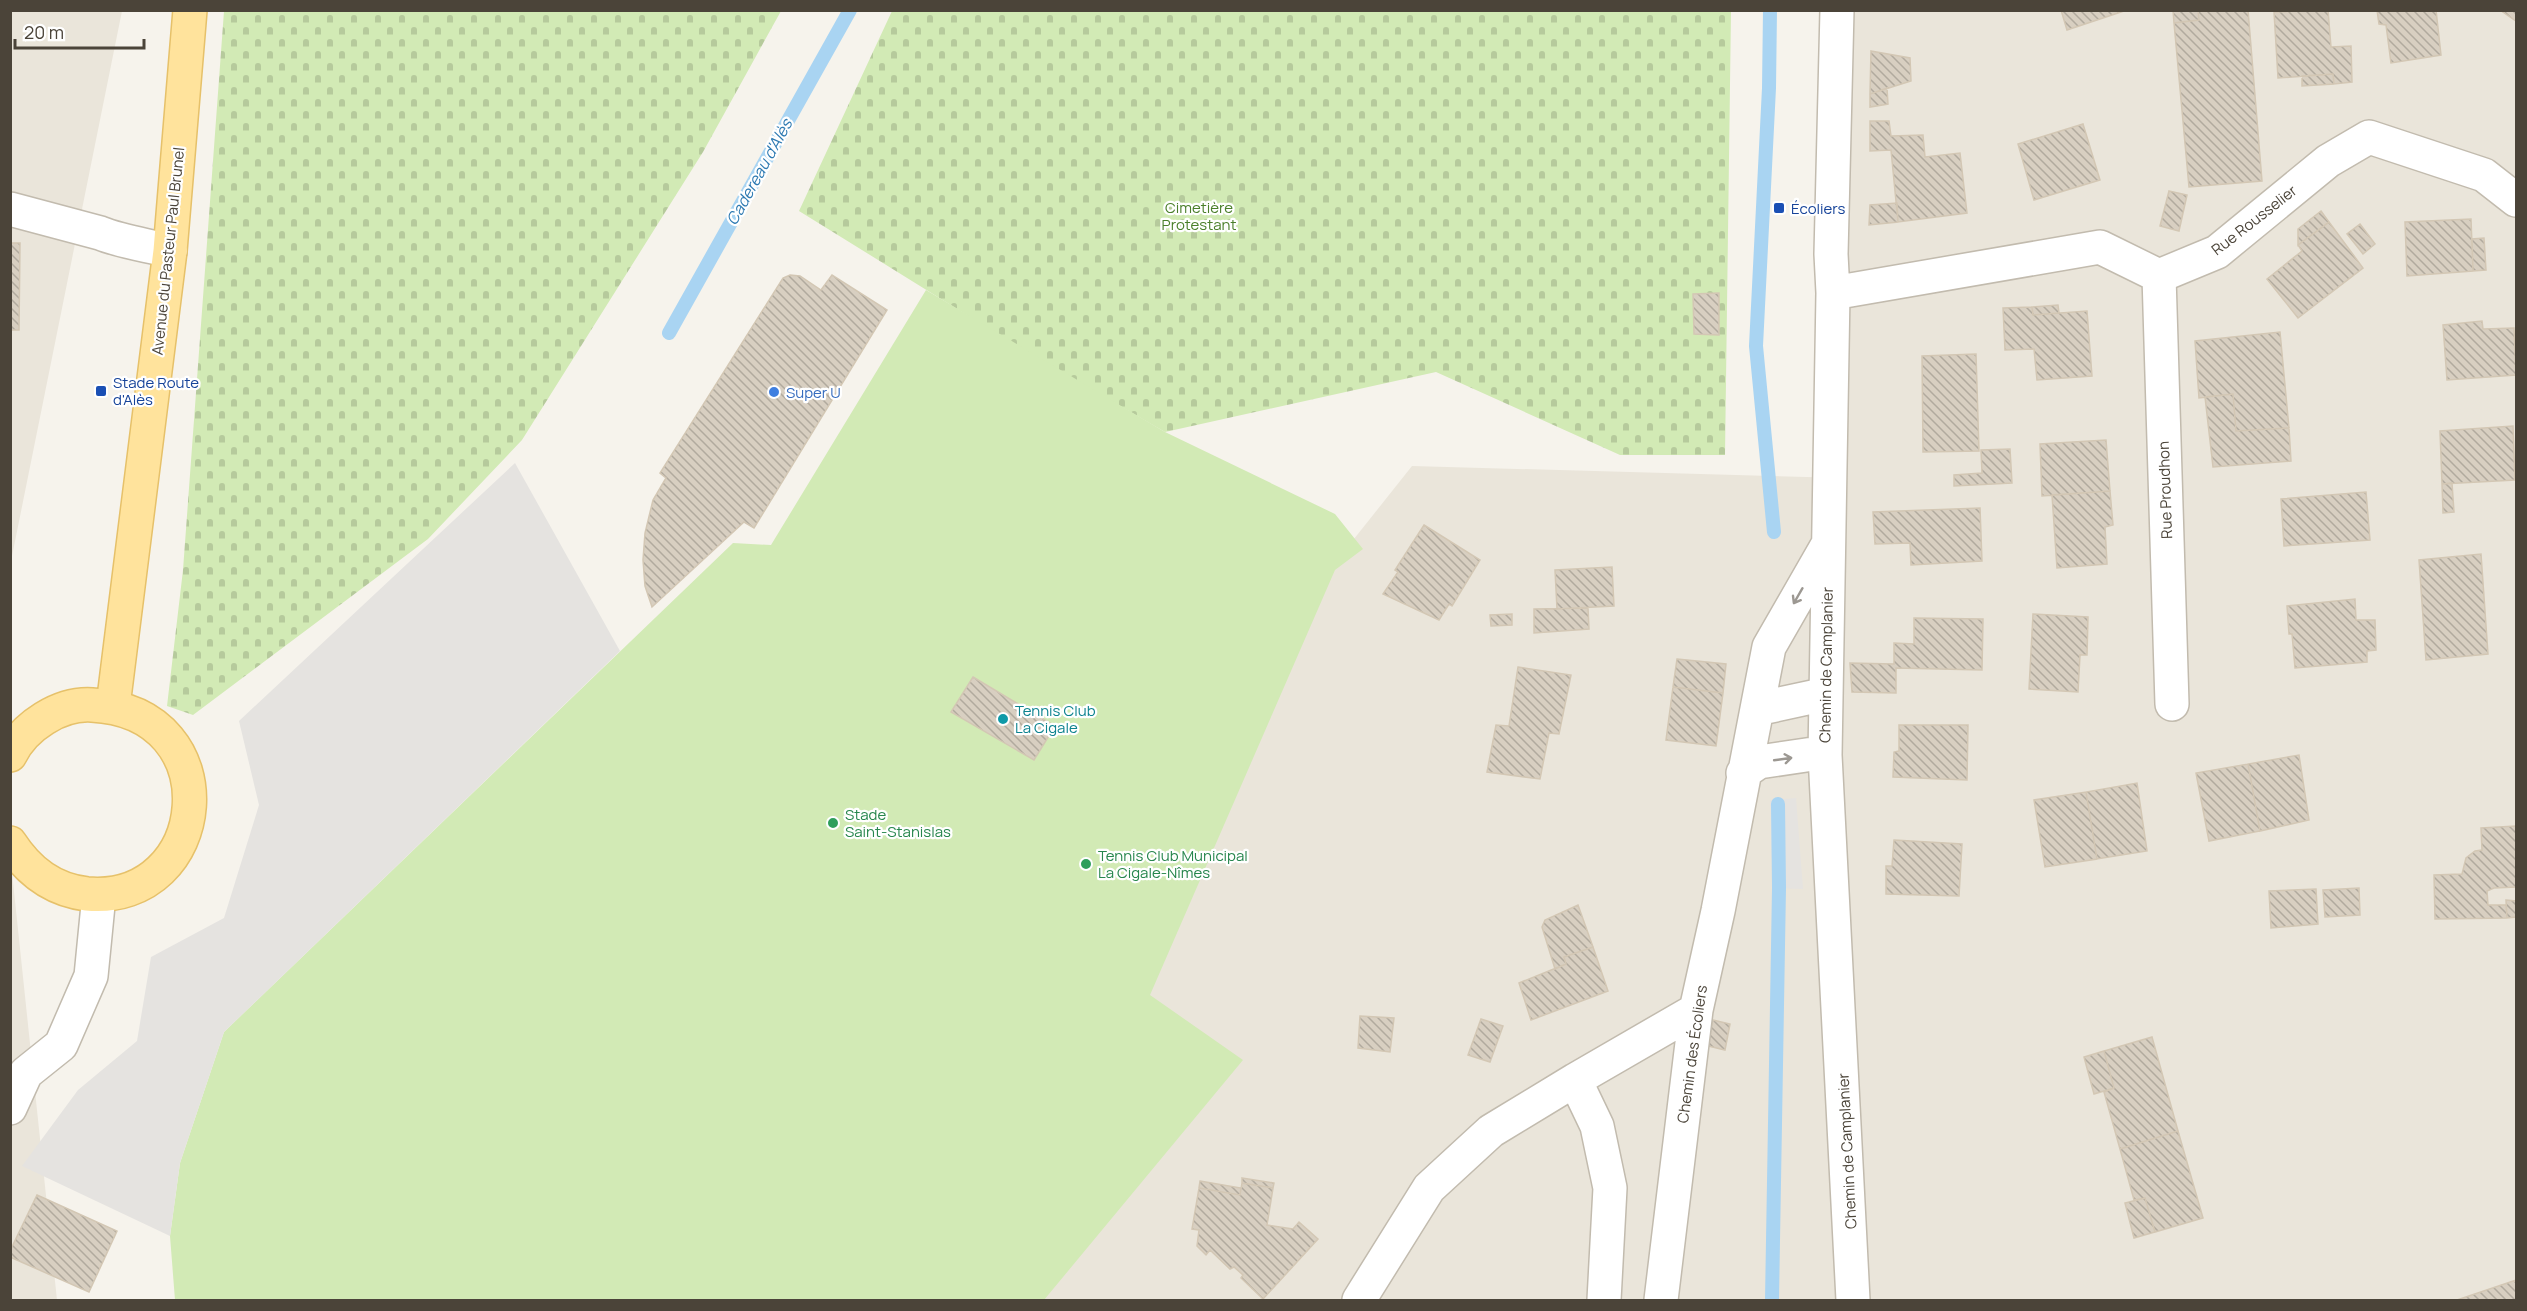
<svg xmlns="http://www.w3.org/2000/svg" width="2527" height="1311" viewBox="0 0 2527 1311" font-family="Manrope,sans-serif">
<defs>
<pattern id="cemetery-stones" width="16" height="16" patternUnits="userSpaceOnUse" patternTransform="scale(1.5)"><rect width="16" height="16" fill="#d2eab5"/><path d="M2 7V4a2 2 0 0 1 4 0v3zM10 15v-3a2 2 0 0 1 4 0v3z" fill="#b6ca9c"/></pattern>
<pattern id="building-back-hatch" width="6" height="6" patternUnits="userSpaceOnUse" patternTransform="scale(1.5)"><rect width="6" height="6" fill="#d8cfc1"/><path d="M-1 5l2 2M0 0l6 6M5-1l2 2" fill="none" stroke="#b1aa9e"/></pattern>
</defs>
<rect width="100%" height="100%" fill="#f6f3ec"/>
<!-- residential -->
<path fill="#eae5da" d="M11,11H122L11,561Z
M1852,11H2516V1300H749L1412,466L1844,478Z
M11,863L57,1300H11Z"/>
<!-- cemetery -->
<path fill="url(#cemetery-stones)" d="M224,11H781L703,152L522,440L428,539L193,715L167,706L183,570Z
M892,11H1731L1725,455H1620L1436,372L1165,432L1025,351L799,211Z"/>
<!-- garden -->
<path fill="#d2eab5" d="M926,290L1165,432L1335,514L1363,549L1335,570L1150,995L1243,1060L1044,1300H175L170,1236L180,1163L224,1032L733,543L771,545Z"/>
<!-- parking -->
<path fill="#e5e3e0" d="M515,463L620,651L224,1032L180,1163L170,1236L22,1166L78,1090L137,1041L151,957L224,918L259,805L239,721Z
M1796,798L1803,889L1773,888L1770,800Z"/>
<g fill="none" stroke-linecap="round" stroke-linejoin="round">
<!-- stream -->
<path stroke="#a9d4f2" stroke-width="14" d="M1770,10L1769,88L1756,346L1774,532
M669,333L850,10
M1772,1300L1779,888L1778,804"/>
</g>
<!-- building -->
<path fill="url(#building-back-hatch)" stroke="#d3c7b4" stroke-width="1.5" d="M2061,10H2127L2067,30Z
M2173,10H2198L2199,20L2174,23Z
M2198,10H2248L2262,181L2189,187L2174,23L2199,20Z
M2328,10L2331,47L2351,46L2352,82L2334,84L2333,74L2278,78L2274,12Z
M2377,10H2436L2441,55L2391,63L2386,25L2379,24Z
M2500,10H2516V21Z
M1871,51L1910,58L1911,81L1870,94Z
M2333,74L2334,84L2302,86V76Z
M1887,88L1888,104L1870,107V94Z
M1870,121H1889L1891,136L1923,135L1925,157L1960,153L1967,213L1898,222L1891,150L1870,151Z
M2083,124L2100,180L2034,200L2018,144Z
M2169,191L2187,195L2179,231L2160,226Z
M1897,203L1898,222L1869,225L1870,205Z
M2321,211L2329,222L2298,245V229Z
M2471,219L2473,271L2407,276L2405,222Z
M2329,222L2363,268L2298,318L2267,279L2302,251L2298,245Z
M2360,224L2375,244L2363,254L2347,234Z
M2484,238L2486,270L2473,271L2472,239Z
M10,243H20L19,330H10Z
M790,275L800,276L821,290L832,275L887,310L754,528L744,522L652,607L645,586L643,560L645,533L653,500L666,478L660,473L783,278Z
M1719,293V335L1694,334L1693,294Z
M2058,305L2059,313L2033,315L2032,307Z
M2032,307L2033,315L2087,311L2092,376L2037,380L2034,349L2005,350L2003,308Z
M2482,321L2483,329L2514,328L2516,375L2447,380L2443,325Z
M2280,332L2289,428L2236,431L2233,394L2199,398L2195,341Z
M1976,354L1979,451L1923,452L1922,356Z
M2233,394L2236,431L2289,428L2291,461L2213,467L2205,397Z
M2513,426L2515,480L2442,484L2440,431Z
M2106,440L2110,491L2042,496L2040,444Z
M2010,449L2012,483L1954,486V475L1982,473L1981,450Z
M2452,483L2454,512L2443,513L2442,484Z
M2110,491L2113,525L2105,527L2107,564L2057,568L2052,495Z
M2366,492L2370,540L2284,546L2281,499Z
M1980,508L1982,561L1911,565L1910,543L1875,544L1873,512Z
M1424,525L1480,560L1452,606L1449,604L1439,620L1383,594L1398,572L1395,570Z
M2481,554L2488,654L2426,660L2419,560Z
M1612,567L1614,606L1557,609L1555,570Z
M2355,599L2356,620H2375L2376,650L2367,651V662L2295,668L2292,634H2289L2287,606Z
M1588,608L1589,629L1534,633V609Z
M1512,614V625L1491,626L1490,615Z
M2033,614L2088,617L2087,655H2080L2078,692L2029,689Z
M1914,618L1983,619L1982,670L1896,668V693L1852,692L1850,663L1894,664V643L1914,644Z
M1677,659L1726,664L1723,693L1673,687Z
M1518,667L1571,675L1559,734L1549,733L1540,779L1487,772L1496,725L1509,726Z
M973,677L1055,726L1034,760L951,712Z
M1673,687L1723,693L1716,746L1666,740Z
M1899,725H1968L1967,780L1893,777L1894,752L1899,751Z
M2299,755L2309,820L2260,831L2248,764Z
M2248,764L2260,831L2209,841L2196,773Z
M2137,783L2147,851L2097,859L2086,792Z
M2086,792L2097,859L2045,867L2034,800Z
M2516,826V887L2494,888L2487,891L2488,905H2506L2507,918L2435,919L2434,875L2462,874L2466,858L2475,851L2482,850L2481,828Z
M1894,840L1962,844L1959,896L1886,894V866H1892Z
M2359,888L2360,915L2325,917L2323,890Z
M2316,889L2318,924L2271,928L2269,891Z
M2506,900L2516,901V917L2507,918Z
M1578,905L1593,947L1564,957L1566,964L1555,969L1542,927L1545,920Z
M1593,947L1608,991L1531,1020L1519,983L1566,964L1564,957Z
M1360,1016L1394,1018L1390,1052L1358,1048Z
M1481,1019L1503,1026L1490,1062L1468,1055Z
M1713,1020L1730,1024L1725,1050L1708,1046Z
M2152,1037L2178,1131L2120,1149L2104,1092L2114,1088L2104,1051Z
M2104,1051L2114,1088L2094,1094L2084,1057Z
M2178,1131L2203,1218L2155,1232L2145,1198L2134,1200L2120,1149Z
M1242,1178L1274,1183L1273,1188L1242,1183Z
M1200,1181L1241,1188L1240,1195L1199,1188Z
M1242,1183L1273,1188L1267,1225L1293,1229L1299,1222L1318,1239L1263,1299L1241,1278L1243,1275L1234,1267L1230,1269L1210,1250L1206,1255L1197,1246L1199,1230L1192,1229L1199,1188L1240,1195Z
M37,1195L117,1231L89,1292L10,1257V1251Z
M2145,1198L2155,1232L2134,1238L2125,1203Z
M2516,1280V1300H2457Z"/>
<g fill="none" stroke-linecap="round" stroke-linejoin="round">
<defs>
<path id="minor" d="M1837,10L1831,254L1833,293L1825,755L1853,1300
M10,209L100,233C122,242 147,245 170,251
M2159,276L2172,704
M1833,293L2100,247L2159,276L2217,252L2328,161L2369,137L2484,175L2516,200
M1757,709L1769,647L1827,546
M1743,773L1759,762L1813,754L1825,755
M10,1108L26,1073L61,1045L91,976L99,895
M1359,1300L1429,1188L1491,1131L1575,1080
M1604,1300L1610,1188L1597,1126L1575,1080L1696,1010
M1661,1300L1696,1010L1718,911L1757,709L1826,694"/>
<path id="major" d="M113,706L170,251L190,10
M10,755C24,726 60,703 92,705C233,712 212,905 87,894C53,890 29,872 10,843"/>
</defs>
<!-- minor casing -->
<use href="#minor" stroke="#c2bbae" stroke-width="36"/>
<!-- major casing -->
<use href="#major" stroke="#e6c16a" stroke-width="36"/>
<!-- minor -->
<use href="#minor" stroke="#fff" stroke-width="33"/>
<!-- major -->
<use href="#major" stroke="#ffe39c" stroke-width="33"/>
</g>
<!-- one-way arrows -->
<defs><path id="oneway-shaft" d="M-6 0H5M1.5-3L5.5 0L1.5 3" fill="none" stroke-width="1.6" stroke-linecap="round" stroke-linejoin="round" transform="scale(1.5)"/></defs>
<g stroke="#9c9892">
<use href="#oneway-shaft" transform="translate(1798 596) rotate(120)"/>
<use href="#oneway-shaft" transform="translate(1783 759) rotate(-8)"/>
</g>
<!-- markers -->
<g fill="#1a4fb4" stroke="#fff" stroke-width="2">
<rect x="1773" y="202" width="12" height="12" rx="3"/>
<rect x="95" y="385" width="12" height="12" rx="3"/>
</g>
<circle fill="#3f7fe0" stroke="#fff" stroke-width="2" cx="774" cy="392" r="6"/>
<circle fill="#0f9aa8" stroke="#fff" stroke-width="2" cx="1003" cy="719" r="6"/>
<g fill="#2e9e5b" stroke="#fff" stroke-width="2">
<circle cx="833" cy="823" r="6"/>
<circle cx="1086" cy="864" r="6"/>
</g>
<g text-anchor="middle" dominant-baseline="central" stroke-width="4.5" stroke-linejoin="round" paint-order="stroke">
<!-- park labels -->
<g font-size="15" fill="#4a7f2a" stroke="#fff">
<text x="1199" y="207">Cimetière<tspan x="1199" dy="17">Protestant</tspan></text>
</g>
<!-- transit labels -->
<g font-size="15" fill="#164399" stroke="#fff" text-anchor="start">
<text x="1791" y="208">Écoliers</text>
<text x="113" y="382">Stade Route<tspan x="113" dy="17">d'Alès</tspan></text>
</g>
<!-- street labels -->
<g font-size="15" fill="#4b4439" stroke="#fff">
<text transform="translate(2254 220) rotate(-38)">Rue Rousselier</text>
<text transform="translate(168 251) rotate(-84)">Avenue du Pasteur Paul Brunel</text>
<text transform="translate(2165 490) rotate(-92)">Rue Proudhon</text>
<text transform="translate(1826 665) rotate(-89)">Chemin de Camplanier</text>
<text transform="translate(1692 1054) rotate(-82)">Chemin des Écoliers</text>
<text transform="translate(1847 1151) rotate(-93)">Chemin de Camplanier</text>
</g>
<!-- shop labels -->
<g font-size="15" fill="#366cbe" stroke="#fff" text-anchor="start">
<text x="786" y="392">Super U</text>
</g>
<!-- culture labels -->
<g font-size="15" fill="#0d838f" stroke="#fff" text-anchor="start">
<text x="1015" y="710">Tennis Club<tspan x="1015" dy="17">La Cigale</tspan></text>
</g>
<!-- leisure labels -->
<g font-size="15" fill="#27864d" stroke="#fff" text-anchor="start">
<text x="845" y="814">Stade<tspan x="845" dy="17">Saint-Stanislas</tspan></text>
<text x="1098" y="855">Tennis Club Municipal<tspan x="1098" dy="17">La Cigale-Nîmes</tspan></text>
</g>
<!-- water labels -->
<g font-size="16" font-style="italic" fill="#2e7ab2" stroke="#fff">
<text transform="translate(759 172) rotate(-61)">Cadereau d'Alès</text>
</g>
</g>
<!-- border -->
<rect width="2527" height="1311" fill="none" stroke="#4b4439" stroke-width="24"/>
<!-- scale -->
<path d="M15 39v9h129v-9" fill="none" stroke="#4b4439" stroke-width="3"/>
<text x="24" y="39" font-size="18" fill="#4b4439" stroke="#ffffff" stroke-width="4.5" paint-order="stroke">20 m</text>
</svg>
